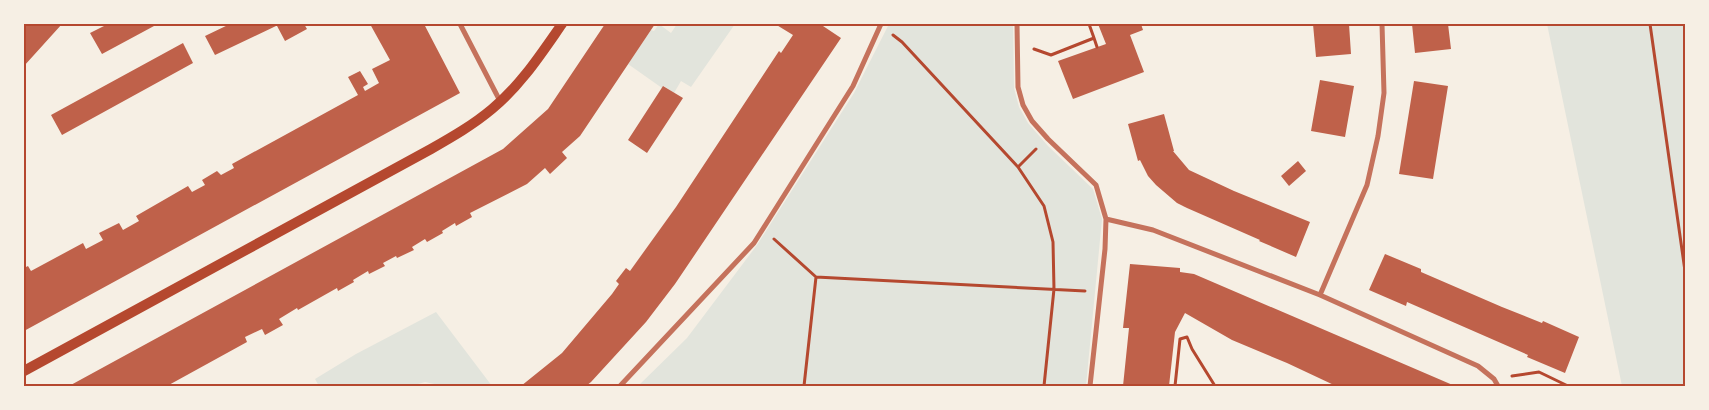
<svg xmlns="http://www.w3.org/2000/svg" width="1709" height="410" viewBox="0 0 1709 410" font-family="'DejaVu Sans',sans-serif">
<rect width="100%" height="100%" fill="#f6efe4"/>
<!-- green -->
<path fill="#e2e4dc" d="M659,24L671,33L677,24H735L691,87L681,81L674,93L664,86L662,88L628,64L651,30L654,31Z
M889,24H1013L1014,88L1019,107L1028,123L1048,146L1093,189L1102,219L1086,386H638L687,338L757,245L854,93Z
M1547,24H1685V386H1622Z
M436,312L492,386H444L425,382L411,386H319L315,379L356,354Z"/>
<!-- building -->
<path fill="#bf614a" d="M24,24H62L24,66Z
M108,24H153L154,26L102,54L90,33Z
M230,24H275L276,26L215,55L205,36Z
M276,24H304L307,29L285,41Z
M370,24H424L460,93L24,331V268L28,266L31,271L83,243L86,249L103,240L99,233L119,223L123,230L139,221L136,216L188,186L192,192L205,185L202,180L217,171L221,175L234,168L232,164L358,95L348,77L360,71L368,84L363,87L365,91L379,83L372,69L390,60Z
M605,24H655L580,136L562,152L567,158L550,174L545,168L527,184L470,213L472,217L456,226L455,223L442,231L443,233L427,242L425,239L412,247L414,250L397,258L396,256L383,263L385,266L369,274L368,271L353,280L354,282L338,291L337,288L298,310L297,308L279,319L283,325L265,335L262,329L245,337L247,342L167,386H69L503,149L548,109Z
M775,24H820L841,38L675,284L646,322L591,382L586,386H521L562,353L612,294L619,284L616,281L626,268L630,271L676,207L779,51L781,53L793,35Z
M1098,24H1141L1143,30L1130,35L1144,72L1073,99L1058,61L1106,44Z
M1313,24H1349L1351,54L1316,57Z
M1412,24H1448L1451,49L1415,53Z
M183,43L193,63L62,135L51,115Z
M1320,80L1354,86L1345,137L1311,131Z
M1414,81L1448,86L1433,179L1399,174Z
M663,86L683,98L647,153L628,140Z
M1164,114L1174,151H1173L1189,170L1234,191L1310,222L1296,257L1259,241L1260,240L1187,208L1177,203L1156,185L1148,176L1140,160L1138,161L1128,124Z
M1298,161L1306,171L1289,186L1281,176Z
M1385,254L1421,269V272L1502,307L1542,323L1543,321L1579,337L1565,373L1527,357L1528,355L1407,302L1406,306L1369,290Z
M1130,264L1180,268V272L1194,274L1455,386H1336L1287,363L1232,340L1185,313L1175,332L1169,386H1123L1129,328H1123Z"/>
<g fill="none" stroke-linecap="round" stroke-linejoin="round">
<!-- path -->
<path stroke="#b5482f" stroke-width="3" d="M1089,24L1094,38
M1650,24L1685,271
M893,35L902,42L1018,167L1044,206L1053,242L1054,289L1044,386
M1034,49L1051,55L1094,38L1097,47
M1018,167L1036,149
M774,239L816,277L804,386
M816,277L1085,291
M1512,376L1539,372L1568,386
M1175,386L1180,339L1187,337L1192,349L1215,386"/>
<!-- minor -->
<path stroke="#c5725c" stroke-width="5" d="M460,24L500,101
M1017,24L1018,87L1023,105L1032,121L1048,139L1096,185L1106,219L1105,249L1090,386
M1106,219L1153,230L1320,295L1478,366L1494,379L1498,386
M1320,295L1367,185L1378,136L1384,93L1382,24
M620,386L754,243L853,86L881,24"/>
<!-- secondary -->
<path stroke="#b5482f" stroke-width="10" d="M24,371L431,149C452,137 473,125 492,109C521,85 541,54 562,24"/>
</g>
<!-- border -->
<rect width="1709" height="410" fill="none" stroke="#f6efe4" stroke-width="50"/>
<rect x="25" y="25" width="1659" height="360" fill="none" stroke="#b5482f" stroke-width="2"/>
</svg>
